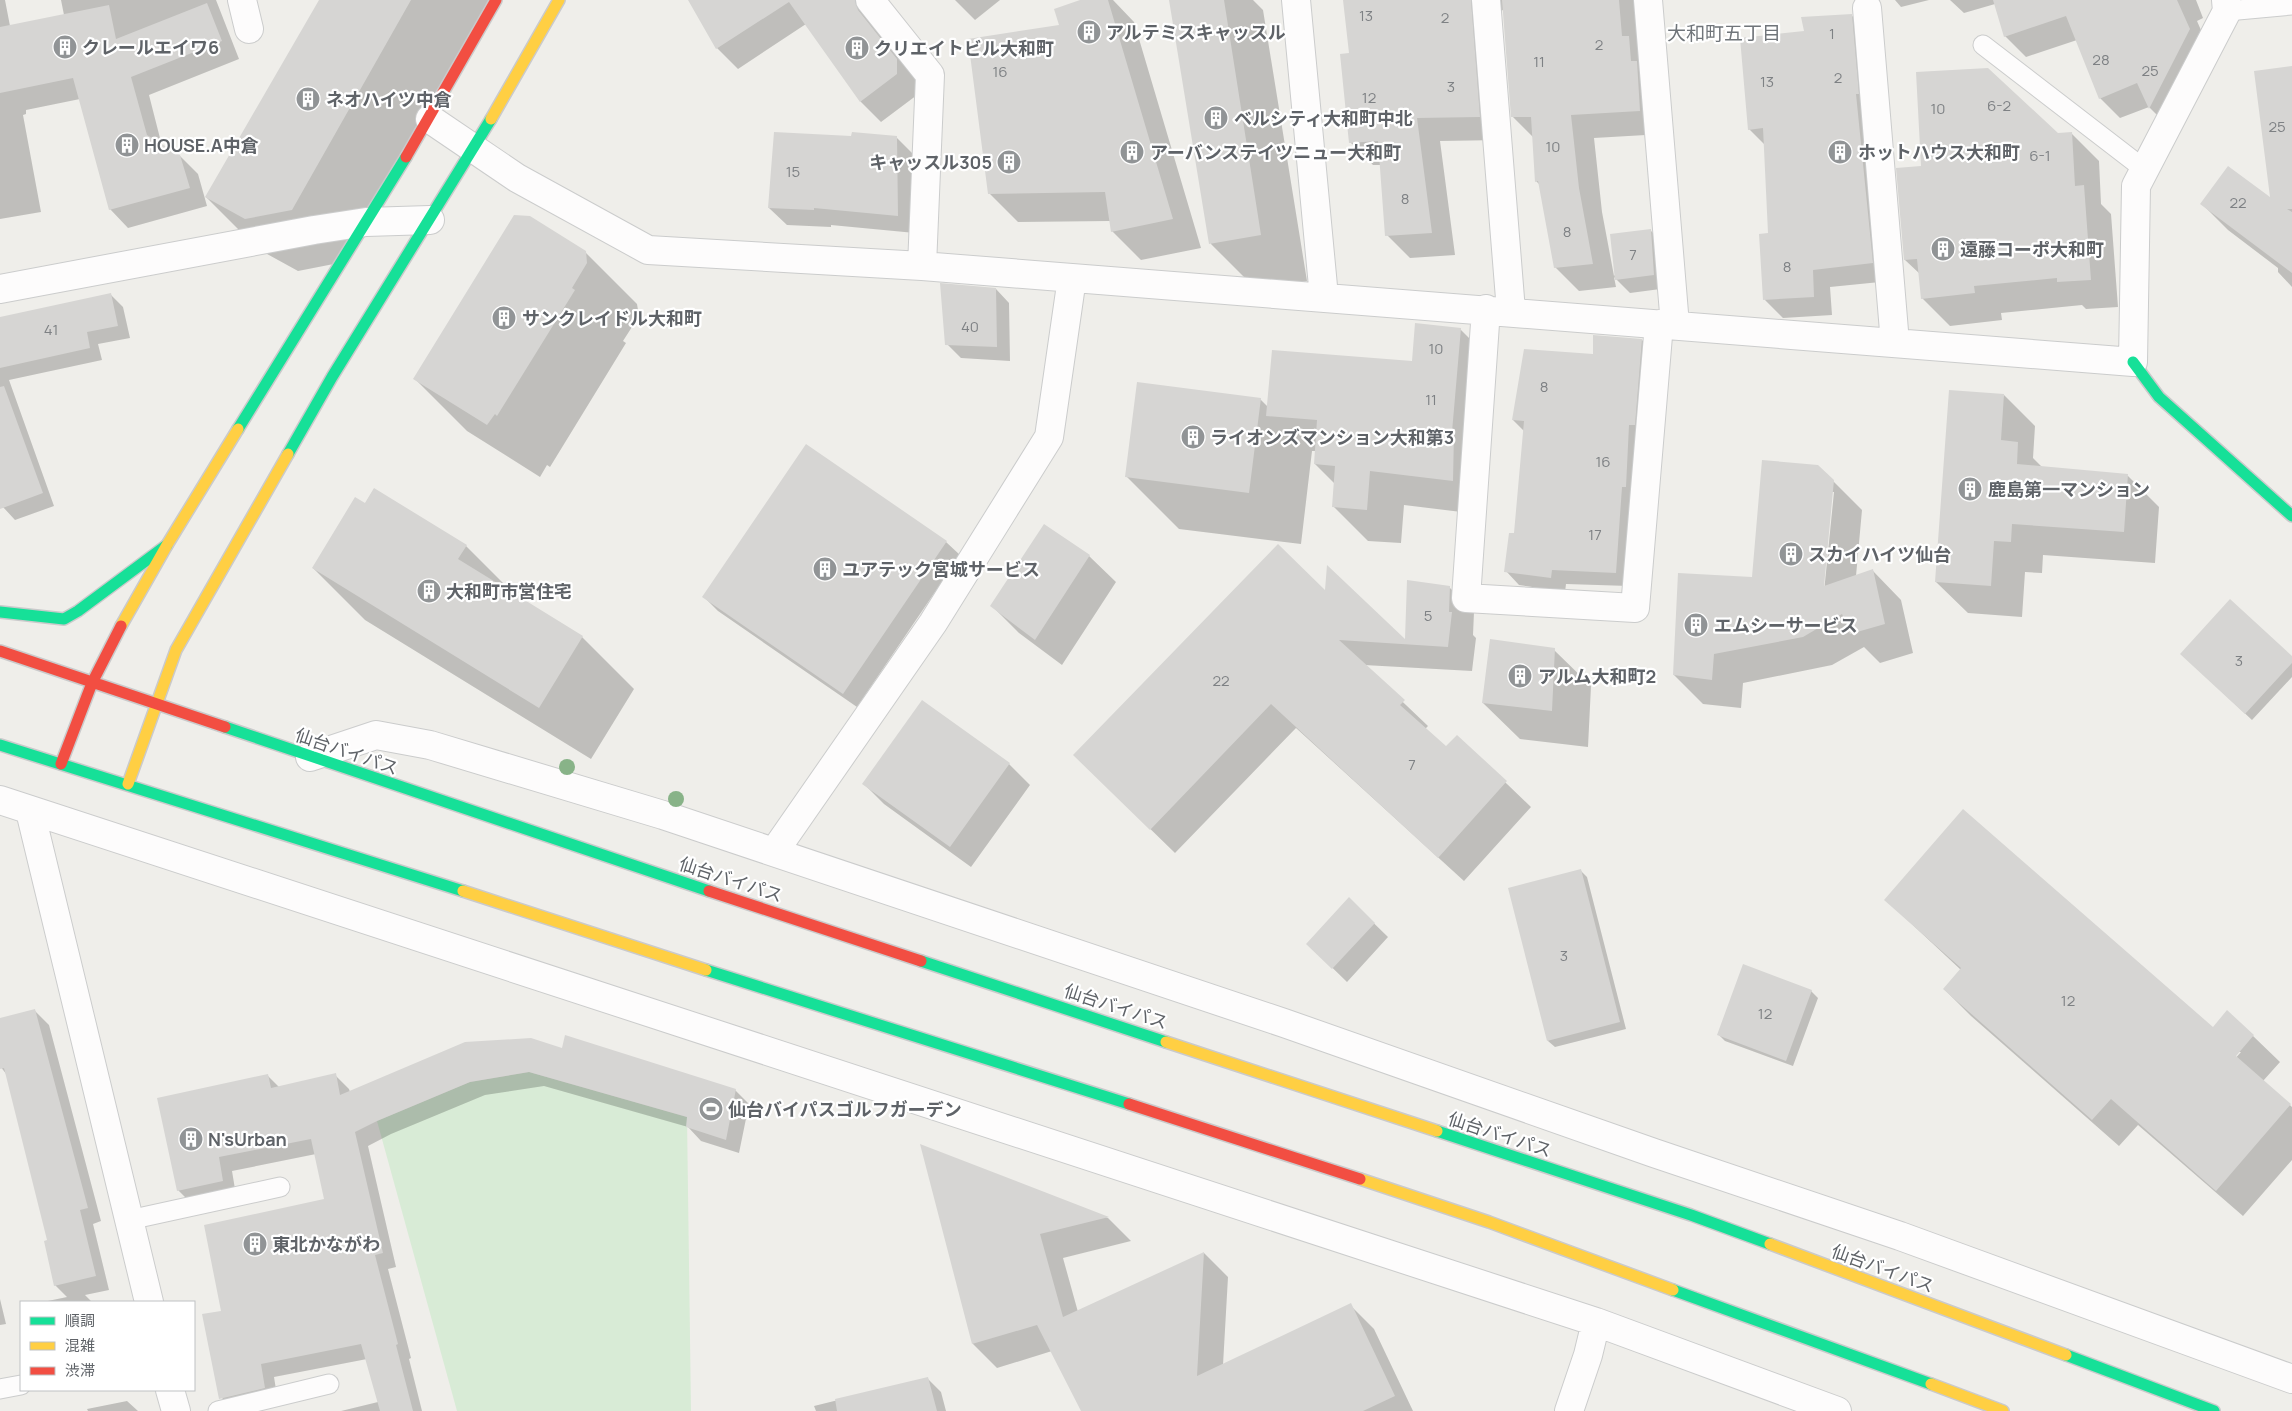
<svg xmlns="http://www.w3.org/2000/svg" width="2292" height="1411" viewBox="0 0 2292 1411" font-family="Manrope,'Noto Sans JP',sans-serif">
<rect width="100%" height="100%" fill="#efeeea"/>
<!-- green -->
<path fill="#d8ebd6" d="M529,1072L687,1117L691,1411H457L377,1121L470,1082Z"/>
<!-- shadow -->
<path fill="#0003" fill-rule="evenodd" d="M0,0H5L10,26L64,15L61,0H216L239,59L149,95L162,146L180,156L198,174L207,206L128,228L110,209L80,99L26,110V114L23,115L41,212L0,219Z
M320,0H492L344,262L298,271L258,249L206,197Z
M690,0H859L917,80V95L881,122L861,102L806,24L738,69L717,48Z
M955,0H1000L975,20Z
M1083,0H1113L1134,22L1201,248L1141,260L1112,231L1110,221L1018,222L989,193L1061,26Z
M1171,0H1253L1263,10L1307,281L1257,290L1211,244Z
M1344,0H1640L1663,134L1594,138L1602,212L1614,276L1651,231L1665,244L1668,288L1630,293L1614,277L1616,287L1579,291L1555,267L1540,185L1536,181L1533,137L1512,116L1504,9L1495,16L1502,140L1440,141L1455,255L1410,258L1387,235L1381,165H1373L1350,142L1351,54Z
M1895,0H1929L1901,7Z
M1950,0H2196L2203,18L2197,21L2210,51L2170,128L2149,107L2120,118L2100,98L2077,40L2026,57L2005,36L1995,4L1964,13Z
M1851,15L1870,33L1890,281L1830,287L1832,315L1783,318L1765,300L1770,235L1765,145L1749,129L1806,33Z
M2292,67V287L2278,272V268L2228,230L2201,203L2272,199Z
M2071,133L2099,161L2101,204L2111,214L2118,307L2086,309L2082,305L2001,313L2002,320L1950,326L1922,298L1920,274L1905,260L1922,167L2058,134Z
M853,137L897,138L914,155L915,233L831,225V227L787,225L769,208Z
M585,252L637,304L639,316L623,341L626,343L550,467L547,465L540,477L467,431L415,379Z
M996,289L1009,303L1010,361L961,358L947,344Z
M111,295L123,307L130,338L98,344L102,360L9,380L54,506L15,520L3,507L0,499V318Z
M1460,329L1494,363L1486,515L1404,505L1401,543L1368,541L1333,506L1335,484L1315,464L1316,451H1312L1301,544L1179,529L1126,476L1260,399L1268,407L1413,362Z
M1642,340L1655,354L1629,586L1566,584L1565,592L1519,585L1506,571L1515,535L1524,431L1513,420L1594,355Z
M2004,395L2035,426L2033,458L2043,468L2128,476L2159,507L2155,563L2043,555L2042,573L2025,572L2022,617L1968,613L1936,582Z
M1833,481L1862,510L1856,576L1873,571L1901,600L1913,653L1880,663L1864,647L1832,665L1743,683L1741,708L1703,704L1674,675ZM1831,492H1834L1824,592H1822Z
M374,489L466,546L517,597L582,637L634,689L591,759L365,620L313,568L365,504Z
M946,542L960,555L857,707L718,611L704,597Z
M1089,556L1116,582L1062,665L1019,633L992,606Z
M1449,587L1474,612L1473,635L1476,638L1472,671L1364,665L1428,726L1425,729L1446,748L1457,736L1531,807L1464,881L1296,728L1175,853L1100,780L1326,593L1406,642Z
M1554,650L1591,686L1588,747L1520,739L1483,703Z
M2292,658V677L2252,720L2189,661Z
M1009,764L1030,785L971,867L884,804L864,784Z
M1581,871L1587,877L1626,1029L1555,1047L1548,1041Z
M1349,899L1388,937L1347,982L1308,944Z
M1886,900L2213,1029L2253,1036L2280,1062L2263,1081L2292,1107V1160L2243,1216L2138,1125L2119,1146L1971,1016L1944,989L1961,970ZM2238,1052H2241L2233,1061Z
M1811,991L1818,998L1793,1066L1725,1041L1719,1035Z
M35,1011L49,1025L101,1221L93,1224L109,1290L85,1295L92,1302H43L67,1297L55,1285L49,1241L7,1075L0,1066V1019Z
M563,1049L735,1090L749,1104L739,1153L701,1141L688,1127L544,1086L485,1095L391,1134L368,1146L396,1267L388,1269L411,1358L409,1359L422,1411H341L378,1402L367,1359L274,1377L278,1402L235,1411L222,1398L223,1312L326,1200L316,1154L232,1171L236,1195L192,1204L178,1190L268,1076L280,1088L335,1075L349,1089L350,1092Z
M922,1147L1108,1218L1131,1241L1063,1258L1078,1312L1204,1253L1228,1277L1223,1365L1350,1305L1374,1329L1413,1411H1082L1052,1351L997,1368L973,1344Z
M0,1299L6,1324L0,1325Z
M927,1378L941,1392L946,1411H816L814,1406Z
M127,1401L138,1411H88L87,1409Z"/>
<!-- building -->
<path fill="#d6d5d3" d="M319,0H411L292,210L245,219L205,197Z
M688,0H855L858,10L897,59V74L860,102L789,2L716,49Z
M1080,0H1108L1173,219L1111,232L1105,192L988,194L968,39L1059,25L1054,9Z
M1169,0H1224L1261,235L1209,244Z
M1343,0H1471L1480,117L1417,118L1432,233L1385,236L1378,141L1349,143L1340,54L1349,53Z
M1502,0H1619L1622,36H1629L1631,61H1637L1640,111L1571,115L1579,188L1593,264L1554,268L1538,181L1535,182L1531,117H1511Z
M1993,0H2177L2190,29L2149,109L2137,83L2099,99L2066,16L2004,37Z
M207,3L222,41L131,77L147,135L180,155L190,188L109,210L73,78L0,93V27L109,5L116,39Z
M1852,14L1859,94H1856L1873,263L1813,270L1814,297L1763,300L1759,234L1768,233L1763,128L1748,130L1740,38L1804,31L1801,17Z
M2292,66V209H2287L2292,212V273L2200,204L2228,166L2270,197L2254,71Z
M1988,68L2058,133L2072,132L2075,186L2084,185L2091,280L2057,282V278L1974,286L1975,293L1921,299L1917,259L1904,260L1896,168L1921,166L1916,72Z
M774,132L851,136L852,132L897,136L898,216L814,208V210L768,208Z
M514,215L530,216L586,251L587,263L572,288L575,290L497,416L495,414L487,425L413,379Z
M1651,229L1654,275L1615,280L1610,234Z
M940,283L996,288L997,347L945,345Z
M111,293L118,326L87,332L90,348L0,368V317Z
M1415,323L1461,328L1452,432L1454,433L1453,481L1370,471L1367,510L1332,507L1335,466L1314,464L1317,420L1266,416L1272,350L1412,361Z
M1593,335L1642,339L1635,425H1629L1626,487H1622L1616,573L1552,570L1551,578L1504,572L1509,533H1514L1524,421L1512,420L1524,349L1593,354Z
M1137,382L1261,398L1249,493L1125,477Z
M4,386L43,493L0,509V387Z
M1949,390L2004,394L2001,440L2018,442L2017,464L2128,474L2124,532L2012,524L2011,542L1994,541L1991,586L1935,582Z
M806,444L947,541L843,694L702,597Z
M1762,460L1818,465L1834,480L1824,586L1873,569L1885,624L1850,634L1842,614L1803,637L1714,654L1712,680L1673,675L1678,573L1752,577Z
M374,488L467,545L458,559L583,636L539,708L312,568L355,497L365,503Z
M1044,524L1090,555L1035,640L990,606Z
M1278,544L1325,590L1327,565L1405,639L1407,580L1450,586L1449,612H1452L1448,647L1339,640L1405,700L1400,705L1446,746L1457,735L1507,781L1438,858L1271,704L1150,830L1073,755Z
M2230,599L2292,656V663L2245,714L2180,654Z
M1490,639L1555,648L1552,711L1482,703Z
M922,700L1010,763L950,847L862,784Z
M1963,809L2213,1027L2227,1010L2254,1035L2236,1056L2291,1104L2216,1191L2111,1099L2092,1120L1943,989L1961,968L1884,900Z
M1581,869L1620,1022L1547,1041L1508,888Z
M1349,897L1375,923L1332,969L1306,944Z
M1743,964L1812,990L1786,1061L1717,1035Z
M35,1009L88,1208L80,1210L96,1276L54,1286L44,1241L47,1240L4,1068L0,1069V1018Z
M565,1035L736,1089L726,1140L686,1127L687,1117L529,1072L470,1082L377,1121L355,1132L383,1253L375,1255L398,1344L396,1345L413,1411H380L361,1344L261,1364L265,1388L219,1399L202,1314L221,1311L204,1225L324,1199L311,1139L219,1157L223,1181L177,1191L157,1098L268,1074L271,1088L336,1073L340,1095L465,1042L531,1038L562,1048Z
M920,1144L1109,1217L1040,1234L1063,1317L1204,1252L1197,1376L1351,1303L1395,1396L1363,1411H1081L1037,1325L972,1344Z
M928,1377L937,1411H837L835,1399Z"/>
<g fill="none" stroke-linecap="round" stroke-linejoin="round">
<defs>
<path id="lane" d="M2227,11L2292,5
M1983,45L2144,169
M129,1220L280,1187
M0,1389L21,1385
M218,1411L329,1384"/>
<path id="street" d="M242,0L249,29
M870,0L930,75L922,266
M1296,0L1324,297
M1486,0L1511,311
M1648,0L1675,325
M1867,8L1895,343
M430,119L517,178L648,250L922,266L2133,362L2136,186L2227,11L2226,0
M0,289L314,230L366,222L430,220
M1486,309L1466,598L1635,608L1659,324
M310,757L376,735L430,745L663,815L1284,1023L1654,1153L1900,1236L2292,1379
M0,800L1596,1322L1837,1411
M30,811L149,1302
M774,852L933,623L1049,437L1072,278
M170,1390L176,1411
M1569,1411L1588,1355L1596,1322"/>
<path id="fast" d="M2133,362L2159,397L2292,516
M238,429L406,157
M288,454L332,377L491,119
M0,612L64,619L78,611L167,545
M225,727L709,891
M0,745L463,891
M921,961L1166,1042
M706,970L1129,1104
M1437,1131L1691,1215L1770,1244
M1673,1290L1931,1384
M2066,1355L2214,1411"/>
<path id="slow" d="M491,119L559,0
M121,626L167,545L238,429
M128,784L176,650L288,454
M463,891L706,970
M1166,1042L1437,1131
M1360,1179L1489,1222L1673,1290
M1770,1244L2066,1355
M1931,1384L2003,1411"/>
<path id="jam" d="M406,157L496,0
M0,651L225,727
M61,764L92,683L121,626
M709,891L921,961
M1129,1104L1360,1179"/>
</defs>
<!-- lane casing -->
<use href="#lane" stroke="#cbcccc" stroke-width="21"/>
<!-- street casing -->
<use href="#street" stroke="#cbcccc" stroke-width="30"/>
<!-- fast casing -->
<use href="#fast" stroke="#cacacb" stroke-width="14"/>
<!-- slow casing -->
<use href="#slow" stroke="#cacacb" stroke-width="14"/>
<!-- jam casing -->
<use href="#jam" stroke="#cacacb" stroke-width="14"/>
<!-- lane -->
<use href="#lane" stroke="#fdfcfc" stroke-width="19"/>
<!-- street -->
<use href="#street" stroke="#fdfcfc" stroke-width="28"/>
<!-- fast -->
<use href="#fast" stroke="#16e098" stroke-width="11"/>
<!-- slow -->
<use href="#slow" stroke="#ffcf43" stroke-width="11"/>
<!-- jam -->
<use href="#jam" stroke="#f24e42" stroke-width="11"/>
</g>
<!-- trees -->
<g fill="#88b388">
<circle cx="567" cy="767" r="8"/>
<circle cx="676" cy="799" r="8"/>
</g>
<!-- icons -->
<defs>
<symbol id="building-disc" viewBox="-11 -11 22 22"><circle r="9.5" fill="#919496" stroke="#fff"/><path d="M-4-6H4V6H1V3H-1V6H-4ZM-2.5-4.3h1.7v1.8h-1.7ZM.8-4.3h1.7v1.8H.8ZM-2.5-1h1.7V.8h-1.7ZM.8-1h1.7V.8H.8Z" fill="#fff"/></symbol>
<symbol id="stadium-disc" viewBox="-11 -11 22 22"><circle r="9.5" fill="#919496" stroke="#fff"/><path d="M0-5a6.5 5 0 1 0 0 10a6.5 5 0 1 0 0-10ZM-3.5-1.8h7v3.6h-7Z" fill="#fff"/></symbol>
</defs>
<g fill-rule="evenodd">
<use href="#building-disc" x="1075" y="18" width="28" height="28"/>
<use href="#building-disc" x="51" y="33" width="28" height="28"/>
<use href="#building-disc" x="843" y="34" width="28" height="28"/>
<use href="#building-disc" x="294" y="85" width="28" height="28"/>
<use href="#building-disc" x="1202" y="104" width="28" height="28"/>
<use href="#building-disc" x="113" y="131" width="28" height="28"/>
<use href="#building-disc" x="1118" y="138" width="28" height="28"/>
<use href="#building-disc" x="1826" y="138" width="28" height="28"/>
<use href="#building-disc" x="995" y="148" width="28" height="28"/>
<use href="#building-disc" x="1929" y="235" width="28" height="28"/>
<use href="#building-disc" x="490" y="304" width="28" height="28"/>
<use href="#building-disc" x="1179" y="423" width="28" height="28"/>
<use href="#building-disc" x="1956" y="475" width="28" height="28"/>
<use href="#building-disc" x="1777" y="540" width="28" height="28"/>
<use href="#building-disc" x="811" y="555" width="28" height="28"/>
<use href="#building-disc" x="415" y="577" width="28" height="28"/>
<use href="#building-disc" x="1682" y="611" width="28" height="28"/>
<use href="#building-disc" x="1506" y="662" width="28" height="28"/>
<use href="#stadium-disc" x="697" y="1095" width="28" height="28"/>
<use href="#building-disc" x="177" y="1125" width="28" height="28"/>
<use href="#building-disc" x="241" y="1230" width="28" height="28"/>
</g>
<g text-anchor="middle" dominant-baseline="central" stroke-width="4.5" stroke-linejoin="round" paint-order="stroke">
<!-- number labels -->
<g font-size="15" fill="#7e8184">
<text x="1366" y="15">13</text>
<text x="1445" y="17">2</text>
<text x="1832" y="33">1</text>
<text x="1599" y="44">2</text>
<text x="2101" y="59">28</text>
<text x="1539" y="61">11</text>
<text x="2150" y="70">25</text>
<text x="1000" y="71">16</text>
<text x="1838" y="77">2</text>
<text x="1767" y="81">13</text>
<text x="1451" y="86">3</text>
<text x="1369" y="97">12</text>
<text x="1999" y="105">6-2</text>
<text x="1938" y="108">10</text>
<text x="2277" y="126">25</text>
<text x="1553" y="146">10</text>
<text x="2040" y="155">6-1</text>
<text x="793" y="171">15</text>
<text x="1405" y="198">8</text>
<text x="2238" y="202">22</text>
<text x="1567" y="231">8</text>
<text x="1633" y="254">7</text>
<text x="1787" y="266">8</text>
<text x="970" y="326">40</text>
<text x="51" y="329">41</text>
<text x="1436" y="348">10</text>
<text x="1544" y="386">8</text>
<text x="1431" y="399">11</text>
<text x="1603" y="461">16</text>
<text x="1595" y="534">17</text>
<text x="1428" y="615">5</text>
<text x="2239" y="660">3</text>
<text x="1221" y="680">22</text>
<text x="1412" y="764">7</text>
<text x="1564" y="955">3</text>
<text x="2068" y="1000">12</text>
<text x="1765" y="1013">12</text>
</g>
<!-- poi labels -->
<g font-size="18" font-weight="bold" fill="#5f6368" stroke="#fff" text-anchor="start">
<text x="1106" y="32">アルテミスキャッスル</text>
<text x="82" y="47">クレールエイワ6</text>
<text x="874" y="48">クリエイトビル大和町</text>
<text x="326" y="99">ネオハイツ中倉</text>
<text x="1234" y="118">ベルシティ大和町中北</text>
<text x="144" y="145">HOUSE.A中倉</text>
<text x="1150" y="152">アーバンステイツニュー大和町</text>
<text x="1858" y="152">ホットハウス大和町</text>
<text x="992" y="162" text-anchor="end">キャッスル305</text>
<text x="1960" y="249">遠藤コーポ大和町</text>
<text x="522" y="318">サンクレイドル大和町</text>
<text x="1210" y="437">ライオンズマンション大和第3</text>
<text x="1988" y="489">鹿島第一マンション</text>
<text x="1808" y="554">スカイハイツ仙台</text>
<text x="842" y="569">ユアテック宮城サービス</text>
<text x="446" y="591">大和町市営住宅</text>
<text x="1714" y="625">エムシーサービス</text>
<text x="1538" y="676">アルム大和町2</text>
<text x="728" y="1109">仙台バイパスゴルフガーデン</text>
<text x="208" y="1139">N'sUrban</text>
<text x="272" y="1244">東北かながわ</text>
</g>
<!-- street labels -->
<g font-size="18" fill="#5f6368" stroke="#fff">
<text transform="translate(347 751) rotate(19)">仙台バイパス</text>
<text transform="translate(731 879) rotate(18)">仙台バイパス</text>
<text transform="translate(1116 1006) rotate(18)">仙台バイパス</text>
<text transform="translate(1500 1134) rotate(18)">仙台バイパス</text>
<text transform="translate(1883 1268) rotate(20)">仙台バイパス</text>
</g>
<!-- neighbourhood labels -->
<g font-size="19" fill="#70757a" stroke="#fff">
<text x="1724" y="33">大和町五丁目</text>
</g>
</g>
<!-- legend -->
<rect x="20" y="1301" width="175" height="90" fill="#ffffff" stroke="#bfc1c3"/>
<rect x="30" y="1317" width="25" height="8" fill="#16e098" stroke="#bfc1c3"/>
<text x="65" y="1326" font-size="15" fill="#5f6368">順調</text>
<rect x="30" y="1342" width="25" height="8" fill="#ffcf43" stroke="#bfc1c3"/>
<text x="65" y="1351" font-size="15" fill="#5f6368">混雑</text>
<rect x="30" y="1367" width="25" height="8" fill="#f24e42" stroke="#bfc1c3"/>
<text x="65" y="1376" font-size="15" fill="#5f6368">渋滞</text>
</svg>
